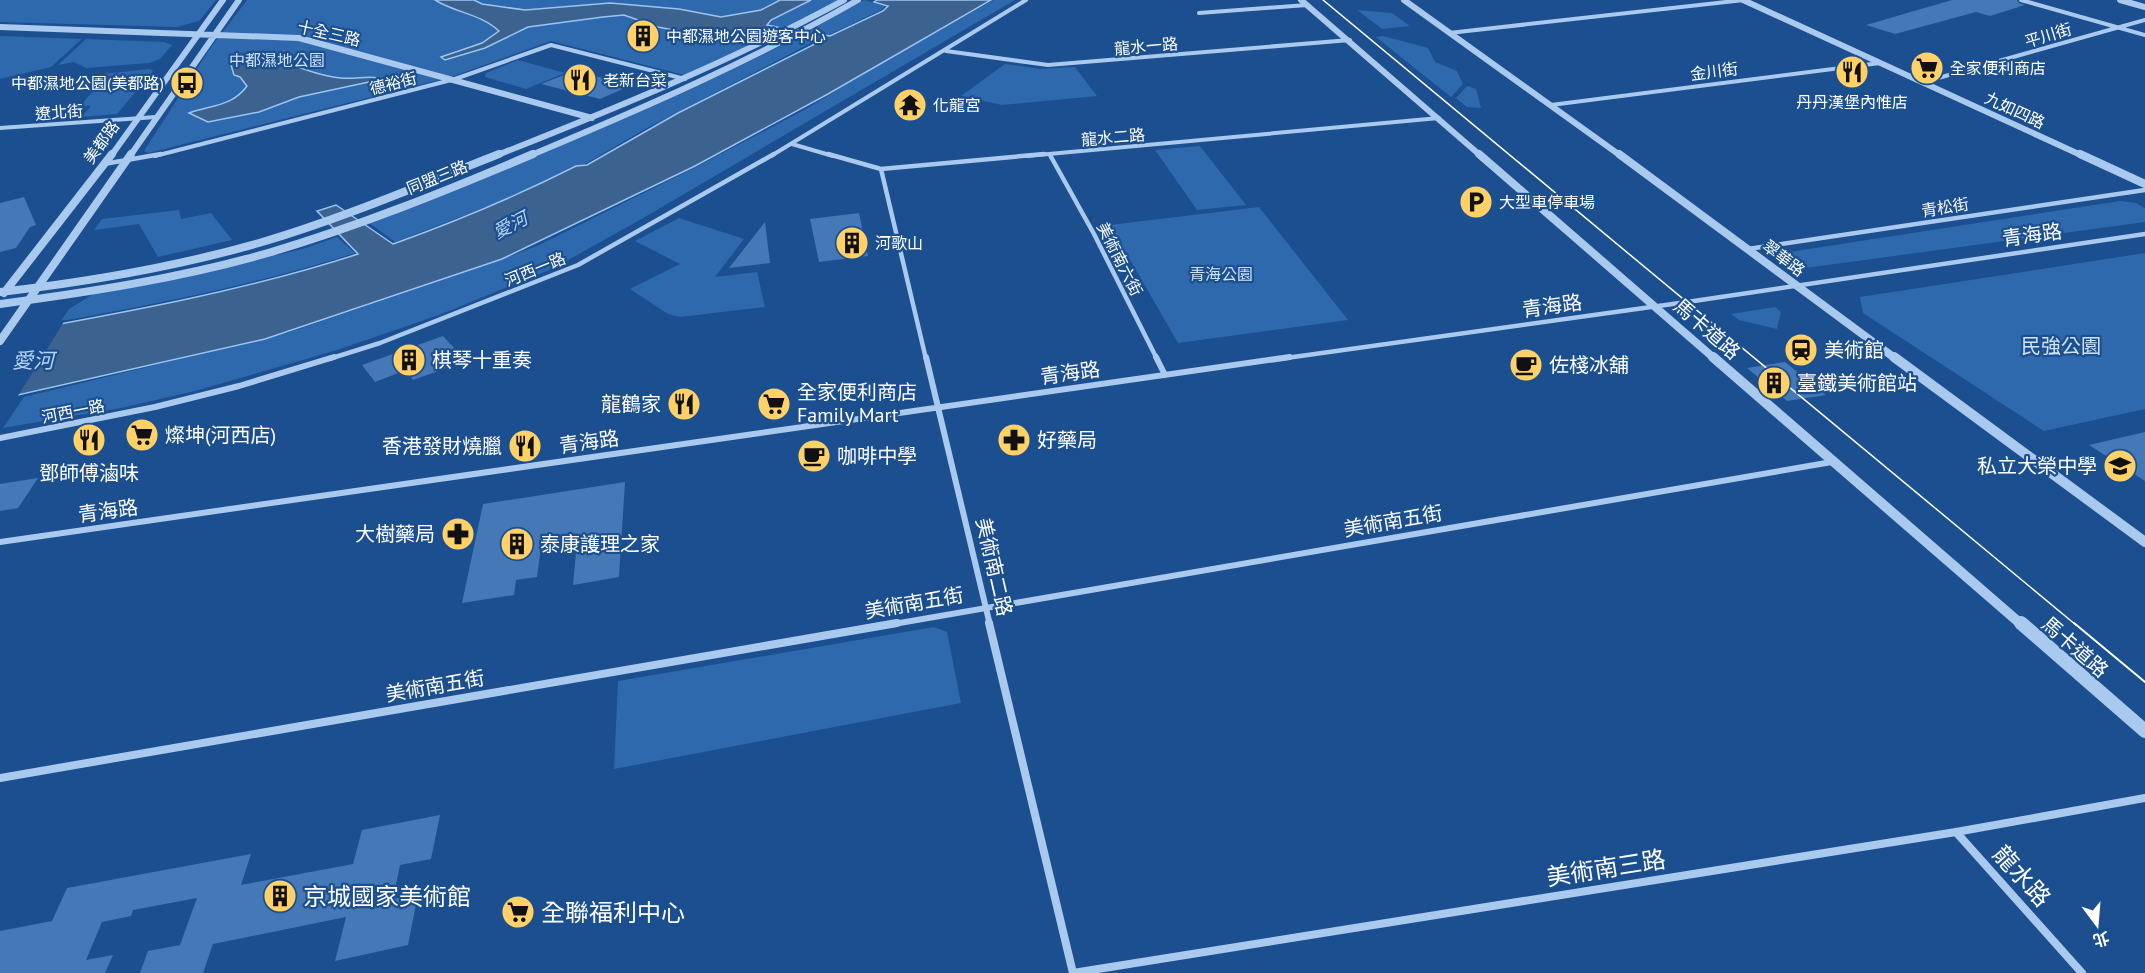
<svg xmlns="http://www.w3.org/2000/svg" width="2145" height="973" viewBox="0 0 2145 973" font-family="'PT Sans','Noto Sans TC',sans-serif">
<rect width="100%" height="100%" fill="#1b4f8f"/>
<!-- green -->
<path fill="#2e69ad" d="M0,0H216L199,21L177,27L0,22Z
M247,0H838L785,29L688,76L551,41L451,77L148,153L144,151L209,50Z
M864,0L885,6L881,10L829,35L809,31Z
M994,0H1015L638,221L552,269L439,315L337,350L195,391L121,408L3,428L24,397L287,333L492,263L539,245L698,166L804,110L894,56Z
M1357,10L1392,13L1410,26L1382,29Z
M0,36L82,39L51,67L0,79Z
M1383,36L1428,48L1435,62L1457,71L1463,84L1451,97L1376,37Z
M796,38L813,42L647,128L585,164L573,166L512,197L395,242L368,222C512,163 659,109 796,38Z
M86,39L164,42L172,45L160,59L149,63L86,68L74,62L58,65Z
M518,60L565,73L526,89L485,77L486,73Z
M1005,64L1040,69L1075,67L1097,96L1002,105L961,96Z
M150,69L153,71L117,114L81,117L91,106H80L102,81L93,75Z
M1467,86L1476,89L1481,108L1467,107L1456,98Z
M1200,146L1246,205L1197,210L1155,150Z
M2120,201L2136,203L2145,208V222L1813,267L1795,268L1779,257L1783,253Z
M1259,207L1348,320L1178,343L1110,225Z
M179,210L181,219L211,213L232,240L158,257L139,224L94,230L102,219Z
M679,218L744,239L715,277L757,272L765,307L680,317L668,314L630,289L680,264L635,241Z
M337,237L355,253C258,284 161,303 61,321L69,309L93,294L191,276L306,248Z
M2145,253V409L2044,431L1863,313L1860,297Z
M1775,307L1781,312L1777,329L1739,320L1731,314Z
M934,627L947,632L961,703L614,769L618,681Z"/>
<!-- water -->
<path fill="#3c6290" stroke="#9cc4f0" stroke-width="1.5" d="M435,0H474L482,4L525,10L610,3L679,9L721,17L761,10L780,0H811L771,20L767,25L777,27L766,32L750,29L739,35L719,39L658,27L624,15L603,17L528,27L485,48L445,60L441,57L482,43L499,31C481,14 456,13 435,0Z
M877,0H991L828,94L695,166L502,259L265,339L0,399V335C121,313 241,292 358,254L317,211L336,205L393,244C457,221 515,197 576,166L587,165L678,113L817,43L798,37L808,32L830,36L883,11L888,6L874,2Z
M275,54L274,58C296,66 318,76 341,78C355,80 371,74 383,79L299,97L259,112L208,122L189,113C210,105 232,107 247,86L240,77L234,75L231,65L235,58Z"/>
<!-- pier -->
<path fill="#1b4f8f" d="M65,320L16,399L0,402V332Z"/>
<!-- building -->
<path fill="#4478b7" d="M1952,0H2017L2019,3L2025,5L1990,16L1976,12L1895,34L1866,25Z
M574,71L632,85L600,99L541,84Z
M24,197L36,225L30,227L16,248L0,252V203Z
M859,213L868,256L819,262L810,219Z
M765,222L770,263L729,268Z
M443,336L456,350L439,356L449,367L413,380L406,370L375,382L362,365Z
M1785,362L1826,395L1787,401L1747,368Z
M2145,432V481L2089,445Z
M38,478L18,508L0,511V484Z
M625,482L619,577L573,585L577,541L541,547L537,577L516,580L514,595L462,603L483,504Z
M440,815L431,859L400,865L393,899L418,894L408,945L335,961L346,917L213,944L203,973H140L148,951L180,945L197,898L133,910L131,916L102,922L86,960L113,955L105,973H0V931L52,921L67,888L251,854L241,885L353,864L362,830Z"/>
<g fill="none" stroke-linecap="round" stroke-linejoin="round">
<!-- minor-far3 -->
<path stroke="#a9c9ee" stroke-width="4" d="M2021,0L2145,35
M1199,13L1307,5
M1449,33L1744,0
M946,51L1048,65L1350,40
M1924,82L2145,20
M1551,105L1880,63
M0,128L156,117
M792,144L833,156
M155,156L455,79L551,45L685,79
M771,156L1026,0
M1027,156L1439,118"/>
<!-- minor-far2 -->
<path stroke="#a9c9ee" stroke-width="4.5" d="M828,154L881,169L1044,154
M1050,155L1094,234L1157,359
M104,164L161,154
M881,169L926,359
M1748,249L2145,190
M329,359L380,343L578,265L774,154
M1279,359L1687,302L2145,234"/>
<!-- minor-far1 -->
<path stroke="#a9c9ee" stroke-width="6" d="M926,357L990,625
M1156,357L1165,375
M0,438L155,407L239,386L334,357
M0,542L1290,357
M888,625L1832,462"/>
<!-- minor -->
<path stroke="#a9c9ee" stroke-width="8" d="M989,623L1073,973L1956,832L2145,798
M0,778L897,623
M1956,832L2082,973"/>
<!-- tertiary-far3 -->
<path stroke="#a9c9ee" stroke-width="6" d="M1301,0L1481,156
M1404,0L1621,156
M1743,0L2083,156
M2120,0L2145,7
M0,27L299,38L592,118
M111,156L223,0
M130,156L239,0
M495,156C614,109 732,61 844,0
M529,156C641,109 752,61 858,0"/>
<!-- tertiary-far2 -->
<path stroke="#a9c9ee" stroke-width="8" d="M1479,154L1715,359
M1619,154L1896,359
M2080,154L2145,184
M0,292C88,282 175,267 259,243C341,219 420,185 499,154
M4,293L112,154
M0,304C90,292 181,278 268,253C359,226 446,191 533,154
M0,341L131,154"/>
<!-- tertiary-far1 -->
<path stroke="#a9c9ee" stroke-width="10" d="M1713,357L2022,625
M1894,357L2145,542"/>
<!-- tertiary -->
<path stroke="#a9c9ee" stroke-width="14" d="M2021,623L2145,731"/>
<!-- tram-far1 -->
<path stroke="#fff" stroke-width="1.5" d="M1323,0L2076,625"/>
<!-- tram -->
<path stroke="#fff" stroke-width="2" d="M2074,623L2145,682"/>
</g>
<!-- icons -->
<defs>
<symbol id="building-disc" viewBox="-11 -11 22 22"><circle r="9.5" fill="#ffd166" stroke="#1b4f8f"/><path d="M-4-6H4V6H1V3H-1V6H-4ZM-2.5-4.3h1.7v1.8h-1.7ZM.8-4.3h1.7v1.8H.8ZM-2.5-1h1.7V.8h-1.7ZM.8-1h1.7V.8H.8Z" fill="#111"/></symbol>
<symbol id="supermarket-disc" viewBox="-11 -11 22 22"><circle r="9.5" fill="#ffd166" stroke="#1b4f8f"/><path d="M-6-5.5h2.5l.6 2H6L4.5 2H-2.5L-4.4-4H-6ZM-1.5 3.2a1.3 1.3 0 1 0 .1 0ZM3 3.2a1.3 1.3 0 1 0 .1 0Z" fill="#111"/></symbol>
<symbol id="restaurant-disc" viewBox="-11 -11 22 22"><circle r="9.5" fill="#ffd166" stroke="#1b4f8f"/><path d="M-5-6h1v4h1v-4h1v4h1v-4h1v5L-1.5 .5V6h-2V.5L-5-1ZM5-6V6H3V1.5H1.5Q1.5-4 5-6Z" fill="#111"/></symbol>
<symbol id="bus-disc" viewBox="-11 -11 22 22"><circle r="9.5" fill="#ffd166" stroke="#1b4f8f"/><path d="M-5-6H5V4H4V6H2V4H-2V6H-4V4H-5ZM-3.5-4V0h7V-4ZM-3.5 1.2v1.5H-2V1.2ZM2 1.2v1.5H3.5V1.2Z" fill="#111"/></symbol>
<symbol id="temple-disc" viewBox="-11 -11 22 22"><circle r="9.5" fill="#ffd166" stroke="#1b4f8f"/><path d="M0-6L5-2H3V0L6.5 2.5H4V6H1.5V3h-3V6H-4V2.5H-6.5L-3 0V-2H-5Z" fill="#111"/></symbol>
<symbol id="parking-disc" viewBox="-11 -11 22 22"><circle r="9.5" fill="#ffd166" stroke="#1b4f8f"/><path d="M-3.5-5.5H1a3.5 3.5 0 0 1 0 7H-1V5.5H-3.5ZM-1-3.4V-.6H.8a1.4 1.4 0 0 0 0-2.8Z" fill="#111"/></symbol>
<symbol id="station-disc" viewBox="-11 -11 22 22"><circle r="9.5" fill="#ffd166" stroke="#1b4f8f"/><path d="M-3-6H3Q5-6 5-4V2Q5 4 3 4L4.5 6H3L1.5 4h-3L-3 6H-4.5L-3 4Q-5 4-5 2V-4Q-5-6-3-6ZM-3.5-4v3h7v-3ZM-3.5 1v1.5H-2V1ZM2 1v1.5H3.5V1Z" fill="#111"/></symbol>
<symbol id="cafe-disc" viewBox="-11 -11 22 22"><circle r="9.5" fill="#ffd166" stroke="#1b4f8f"/><path d="M-5.5-4.5H6V0H3Q3 3.5 0 3.5H-2.5Q-5.5 3.5-5.5 0ZM3-3.2v2h1.7v-2ZM-6 4.5H4V6H-6Z" fill="#111"/></symbol>
<symbol id="pharmacy-disc" viewBox="-11 -11 22 22"><circle r="9.5" fill="#ffd166" stroke="#1b4f8f"/><path d="M-2-6h4v4h4v4h-4v4h-4v-4h-4v-4h4Z" fill="#111"/></symbol>
<symbol id="school-disc" viewBox="-11 -11 22 22"><circle r="9.5" fill="#ffd166" stroke="#1b4f8f"/><path d="M0-5L7-2L0 1L-7-2ZM-4 1L0 2.5L4 1V4Q0 6-4 4Z" fill="#111"/></symbol>
</defs>
<g fill-rule="evenodd">
<use href="#building-disc" x="624" y="17" width="38" height="38"/>
<use href="#supermarket-disc" x="1908" y="49" width="38" height="38"/>
<use href="#restaurant-disc" x="1833" y="53" width="38" height="38"/>
<use href="#restaurant-disc" x="561" y="61" width="38" height="38"/>
<use href="#bus-disc" x="168" y="64" width="38" height="38"/>
<use href="#temple-disc" x="891" y="86" width="38" height="38"/>
<use href="#parking-disc" x="1457" y="183" width="38" height="38"/>
<use href="#building-disc" x="833" y="224" width="38" height="38"/>
<use href="#station-disc" x="1782" y="331" width="38" height="38"/>
<use href="#building-disc" x="390" y="341" width="38" height="38"/>
<use href="#cafe-disc" x="1507" y="346" width="38" height="38"/>
<use href="#building-disc" x="1755" y="364" width="38" height="38"/>
<use href="#restaurant-disc" x="665" y="385" width="38" height="38"/>
<use href="#supermarket-disc" x="755" y="385" width="38" height="38"/>
<use href="#supermarket-disc" x="123" y="416" width="38" height="38"/>
<use href="#restaurant-disc" x="70" y="421" width="38" height="38"/>
<use href="#pharmacy-disc" x="995" y="421" width="38" height="38"/>
<use href="#restaurant-disc" x="506" y="427" width="38" height="38"/>
<use href="#cafe-disc" x="795" y="437" width="38" height="38"/>
<use href="#school-disc" x="2101" y="447" width="38" height="38"/>
<use href="#pharmacy-disc" x="439" y="515" width="38" height="38"/>
<use href="#building-disc" x="498" y="525" width="38" height="38"/>
<use href="#building-disc" x="261" y="877" width="38" height="38"/>
<use href="#supermarket-disc" x="499" y="893" width="38" height="38"/>
</g>
<g text-anchor="middle" dominant-baseline="central" stroke-width="4.5" stroke-linejoin="round" paint-order="stroke">
<!-- far-street labels -->
<g font-size="16" fill="#fff" stroke="#1b4f8f">
<text transform="translate(329 33) rotate(13)">十全三路</text>
<text transform="translate(2048 35) rotate(-17)">平川街</text>
<text transform="translate(1146 46) rotate(-5)">龍水一路</text>
<text transform="translate(1714 71) rotate(-7)">金川街</text>
<text transform="translate(393 83) rotate(-14)">德裕街</text>
<text transform="translate(2015 110) rotate(25)">九如四路</text>
<text transform="translate(59 112) rotate(-4)">遼北街</text>
<text transform="translate(1113 137) rotate(-5)">龍水二路</text>
<text transform="translate(101 142) rotate(-54)">美都路</text>
<text transform="translate(437 177) rotate(-22)">同盟三路</text>
<text transform="translate(1945 207) rotate(-9)">青松街</text>
<text transform="translate(1784 258) rotate(37)">翠華路</text>
<text transform="translate(1120 259) rotate(63)">美術南六街</text>
<text transform="translate(535 269) rotate(-22)">河西一路</text>
<text transform="translate(73 411) rotate(-11)">河西一路</text>
</g>
<!-- far-poi labels -->
<g font-size="16" fill="#fff" stroke="#1b4f8f" text-anchor="start">
<text x="666" y="36">中都濕地公園遊客中心</text>
<text x="1950" y="68">全家便利商店</text>
<text x="603" y="80">老新台菜</text>
<text x="164" y="83" text-anchor="end">中都濕地公園(美都路)</text>
<text x="1852" y="102" text-anchor="middle">丹丹漢堡內惟店</text>
<text x="933" y="105">化龍宮</text>
<text x="1499" y="202">大型車停車場</text>
<text x="875" y="243">河歌山</text>
</g>
<!-- far-park labels -->
<g font-size="16" fill="#cfe3fa" stroke="#1b4f8f">
<text x="277" y="60">中都濕地公園</text>
<text x="1221" y="274">青海公園</text>
</g>
<!-- far-water labels -->
<g font-size="18" font-style="italic" fill="#b5d3f5" stroke="#1b4f8f">
<text transform="translate(510 225) rotate(-27)">愛河</text>
</g>
<!-- street labels -->
<g font-size="20" fill="#fff" stroke="#1b4f8f">
<text transform="translate(2032 235) rotate(-8)">青海路</text>
<text transform="translate(1552 306) rotate(-8)">青海路</text>
<text transform="translate(1707 329) rotate(41)">馬卡道路</text>
<text transform="translate(1070 373) rotate(-8)">青海路</text>
<text transform="translate(589 442) rotate(-8)">青海路</text>
<text transform="translate(108 511) rotate(-8)">青海路</text>
<text transform="translate(1393 521) rotate(-10)">美術南五街</text>
<text transform="translate(994 567) rotate(77)">美術南二路</text>
<text transform="translate(914 603) rotate(-10)">美術南五街</text>
<text transform="translate(2075 647) rotate(41)">馬卡道路</text>
<text transform="translate(435 686) rotate(-10)">美術南五街</text>
</g>
<!-- park labels -->
<g font-size="20" fill="#cfe3fa" stroke="#1b4f8f">
<text x="2061" y="346">民強公園</text>
</g>
<!-- poi labels -->
<g font-size="20" fill="#fff" stroke="#1b4f8f" text-anchor="start">
<text x="1824" y="350">美術館</text>
<text x="432" y="360">棋琴十重奏</text>
<text x="1549" y="365">佐棧冰舖</text>
<text x="1797" y="383">臺鐵美術館站</text>
<text x="797" y="392">全家便利商店<tspan x="797" dy="23">Family Mart</tspan></text>
<text x="661" y="404" text-anchor="end">龍鶴家</text>
<text x="165" y="435">燦坤(河西店)</text>
<text x="1037" y="440">好藥局</text>
<text x="502" y="446" text-anchor="end">香港發財燒臘</text>
<text x="837" y="456">咖啡中學</text>
<text x="2097" y="466" text-anchor="end">私立大榮中學</text>
<text x="89" y="473" text-anchor="middle">鄧師傅滷味</text>
<text x="435" y="534" text-anchor="end">大樹藥局</text>
<text x="540" y="544">泰康護理之家</text>
</g>
<!-- water labels -->
<g font-size="21" font-style="italic" fill="#b5d3f5" stroke="#1b4f8f">
<text x="33" y="360">愛河</text>
</g>
<!-- near-street labels -->
<g font-size="24" fill="#fff" stroke="#1b4f8f">
<text transform="translate(1606 868) rotate(-9)">美術南三路</text>
<text transform="translate(2022 876) rotate(48)">龍水路</text>
</g>
<!-- near-poi labels -->
<g font-size="24" fill="#fff" stroke="#1b4f8f" text-anchor="start">
<text x="303" y="896">京城國家美術館</text>
<text x="541" y="912">全聯福利中心</text>
</g>
</g>
<!-- north arrow -->
<g transform="translate(2097 925) rotate(164)" stroke="#1b4f8f" stroke-width="4.5" paint-order="stroke">
<path d="M0-4.5L10 22L0 15L-10 22Z" fill="#ffffff"/>
<text y="-9" font-size="16" font-weight="bold" text-anchor="middle" fill="#ffffff">北</text>
</g>
</svg>
